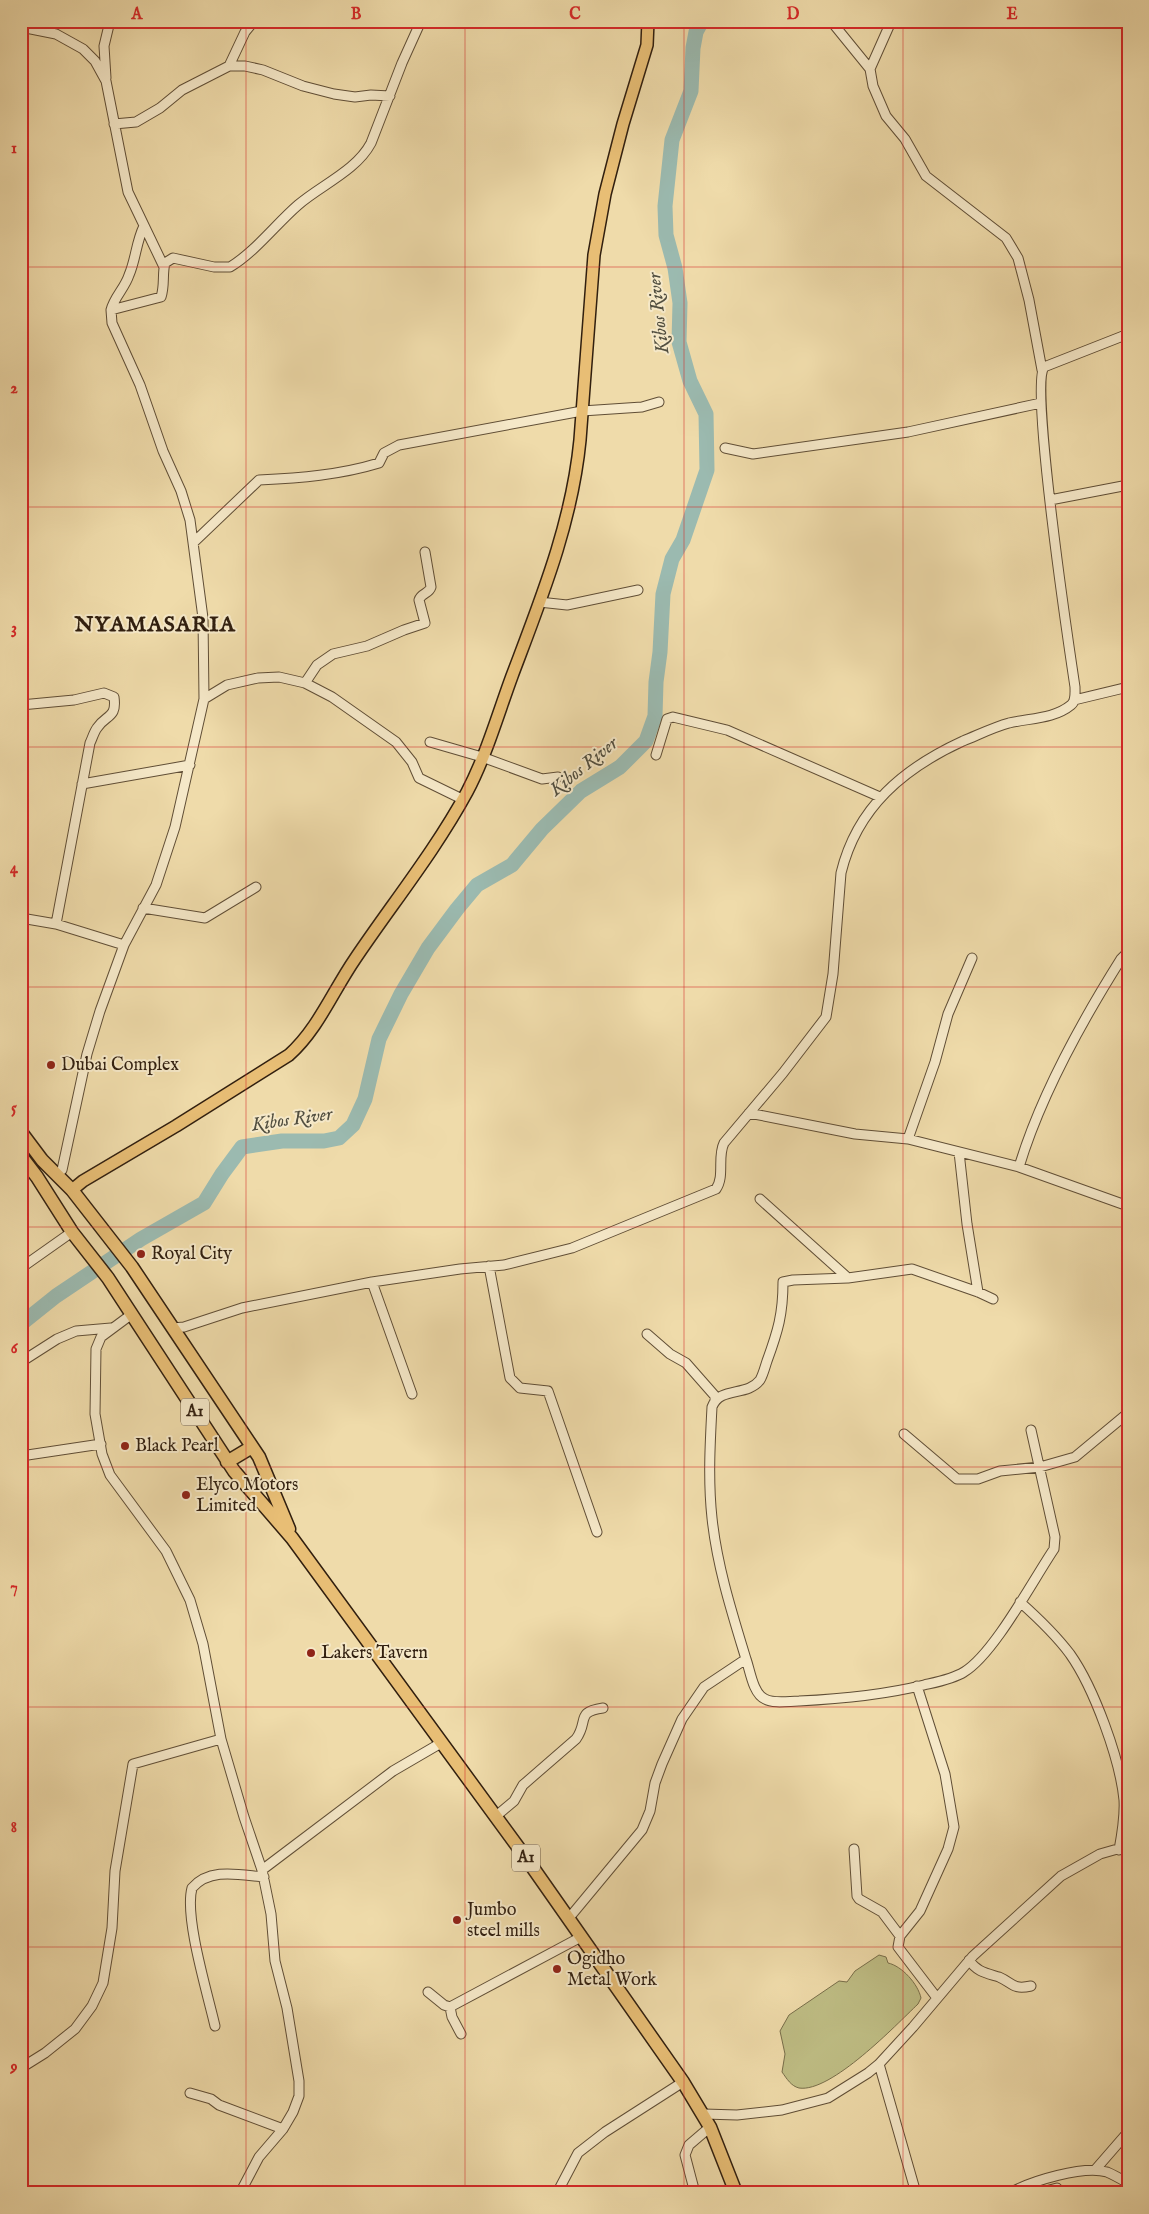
<svg xmlns="http://www.w3.org/2000/svg" width="1149" height="2214" viewBox="0 0 1149 2214" font-family="'IM FELL English',serif">
<rect width="100%" height="100%" fill="#efdbaa"/>
<filter id="stains"><feTurbulence type="fractalNoise" baseFrequency=".004" numOctaves="4"/><feColorMatrix values="0 0 0 0 .2 0 0 0 0 .09 0 0 0 0 .02 0 0 0 .5 -.17"/></filter>
<radialGradient id="worn" r=".72"><stop offset=".6" stop-color="#630" stop-opacity="0"/><stop offset="1" stop-color="#630" stop-opacity=".3"/></radialGradient>
<!-- green -->
<path fill="#bfbe85" stroke="#786e4a" d="M879,1955L886,1957L888,1963C902,1966 918,1984 921,1998L918,2004C896,2025 831,2093 799,2088C791,2086 787,2079 782,2072L785,2054L780,2031L789,2015L839,1981L847,1982L855,1971Z"/>
<g fill="none" stroke-linecap="round" stroke-linejoin="round">
<!-- river -->
<path stroke="#9bbab0" stroke-width="15" d="M21,1324L56,1296L141,1239L204,1203L222,1174L242,1147L282,1141H324L339,1138L353,1125L365,1099L379,1039L401,994L428,948L457,909L477,885L512,865L542,829L581,791L620,767L646,741L655,716L656,682L660,652L663,594L672,559L683,540L707,470L706,414L690,381L679,342L680,303L675,268L666,235L665,206L672,140L691,91L693,48L696,32L702,21"/>
<defs>
<path id="minor" d="M831,21L870,69
M890,24L870,69L873,86L886,116L905,139L926,176L1006,238L1018,258L1029,300L1042,370
M21,27L56,34L83,49L95,61L106,81L128,192L164,267
M229,66L245,32L254,21
M106,78L104,46L110,21
M114,124L136,122L160,108L182,90L229,66H245L263,70L303,86L334,94L355,97L371,95L390,96
M111,310C114,297 125,288 129,275C136,259 136,242 144,226
M725,448L753,454L908,432L1041,403
M1050,500L1128,485
M193,543L259,480C300,478 340,475 379,463L384,453L399,445L582,411L642,407L659,402
M539,602L567,605L638,590
M305,683L317,665L333,654L367,646L404,630L425,623L419,600C421,593 429,594 431,587L425,552
M204,699L227,685L258,678L279,677L305,683L332,697L396,742L412,762L419,778L462,799
M1074,700L1128,687
M21,705L74,700L104,693L114,697C117,719 106,714 97,728C94,732 92,739 90,743L56,924
M430,742L482,757L542,779L558,777
M656,755L667,719L673,717L727,730L880,797
M82,784L190,765
M143,908L205,918L256,887
M21,918L56,924L124,945
M749,1113L855,1134L908,1139L1019,1167C1040,1097 1082,1021 1121,959L1128,952
M908,1139L935,1062L948,1014L972,958
M959,1152L967,1224L978,1292
M1019,1167L1128,1206
M62,1170L87,1054L100,1011L124,945L156,885L175,827L204,699L203,618L190,520L181,491L163,451L140,385L112,323L111,310L161,297C165,285 162,274 165,263L173,258L214,267H230C255,252 276,224 298,205C321,185 356,171 371,143L402,63L421,21
M760,1199L848,1278
M489,1266L510,1378L520,1388L548,1391L597,1532
M21,1268L72,1232
M372,1282L412,1394
M132,1314L101,1337L96,1349L95,1414L102,1454L110,1475L166,1551L190,1600L203,1644L221,1739L244,1817L262,1870L271,1914L275,1961L287,2008L299,2081V2096L293,2112L283,2129L259,2157L240,2193
M173,1328L184,1327L242,1308L372,1282L460,1269L504,1265L572,1248L716,1189C725,1176 717,1157 724,1143L783,1073L826,1017L833,974L841,873C857,807 904,768 963,741C978,735 994,727 1009,723C1030,718 1054,719 1071,705C1076,701 1075,693 1075,687C1069,647 1030,386 1044,367L1128,334
M647,1334L670,1354L686,1363L715,1396V1400
M21,1362L57,1339L76,1331L111,1328
M904,1434L957,1479H978L1000,1471L1040,1467L1075,1457L1128,1413
M21,1456L101,1444
M1020,1602C1038,1618 1055,1634 1070,1654C1094,1688 1120,1759 1124,1800C1125,1817 1122,1834 1119,1850
M746,1659C750,1670 753,1694 765,1699C774,1704 789,1701 799,1701C842,1699 883,1695 924,1685C937,1682 953,1679 964,1672C994,1654 1033,1580 1054,1549L1055,1537L1031,1430
M917,1686L945,1774L954,1827L948,1849L920,1911L900,1936L898,1947L937,1998
M495,1817L514,1801L523,1785L576,1739C589,1721 575,1712 603,1708
M854,1849L857,1896L859,1899L882,1912L900,1936
M262,1870L393,1771L441,1743
M569,1918L642,1830L650,1811L655,1783L662,1764L682,1719L704,1687L746,1659C732,1613 717,1566 712,1518C708,1481 710,1444 712,1407C720,1386 747,1397 760,1380C763,1375 765,1367 767,1361C778,1331 783,1314 783,1282L793,1280L848,1278L912,1269L978,1292L993,1299
M969,1960C977,1972 986,1973 999,1977C1013,1983 1012,1990 1031,1986
M428,1992L444,2005L450,2007L581,1937
M450,2007L452,2017L461,2034
M215,2026C208,1995 184,1917 192,1888C210,1867 240,1875 264,1877
M879,2064L916,2193
M21,2068L45,2053L75,2029L92,2006L103,1983L112,1928L115,1871L133,1764L221,1739
M190,2093L211,2099L219,2105L283,2129
M704,2114L737,2115L782,2110L828,2098L868,2073L879,2064L913,2027L973,1956L1061,1876L1100,1854L1128,1846
M1095,2170L1128,2132
M557,2193L578,2153L605,2132L683,2082
M695,2193L685,2155L689,2145L710,2127
M1010,2193C1031,2181 1084,2165 1107,2172C1114,2175 1121,2179 1128,2183
M1038,2193L1057,2188"/>
<path id="major" d="M72,1190L83,1181L176,1126L289,1055C318,1029 333,991 355,959C392,904 435,851 467,792C486,756 498,714 512,676C541,599 572,523 580,440L594,255L605,194L623,124L647,45L648,21"/>
<path id="highway" d="M21,1132L42,1160L72,1190L132,1267L259,1457L289,1529
M21,1156L37,1177L72,1232L108,1278L234,1471L292,1538L526,1858L683,2082L710,2127L736,2193
M227,1462L252,1447"/>
</defs>
<!-- minor casing -->
<use href="#minor" stroke="#604e36" stroke-width="11"/>
<!-- major casing -->
<use href="#major" stroke="#311f0f" stroke-width="14"/>
<!-- highway casing -->
<use href="#highway" stroke="#311f0f" stroke-width="15"/>
<!-- minor -->
<use href="#minor" stroke="#f5e8c8" stroke-width="9"/>
<!-- major -->
<use href="#major" stroke="#e8be75" stroke-width="11"/>
<!-- highway -->
<use href="#highway" stroke="#e8be75" stroke-width="12"/>
</g>
<!-- grid -->
<path fill="none" stroke="#d62828" stroke-width="1" stroke-opacity="0.55" d="M246,21V2193M465,21V2193M684,21V2193M903,21V2193M21,267H1128M21,507H1128M21,747H1128M21,987H1128M21,1227H1128M21,1467H1128M21,1707H1128M21,1947H1128"/>
<!-- markers -->
<g fill="#8f2418" stroke="#f5e8c8" stroke-width="2">
<circle cx="51" cy="1065" r="5"/>
<circle cx="141" cy="1254" r="5"/>
<circle cx="125" cy="1446" r="5"/>
<circle cx="186" cy="1495" r="5"/>
<circle cx="311" cy="1653" r="5"/>
<circle cx="457" cy="1920" r="5"/>
<circle cx="557" cy="1969" r="5"/>
</g>
<g text-anchor="middle" dominant-baseline="central" stroke-width="4" stroke-linejoin="round" paint-order="stroke">
<!-- shield labels -->
<g fill="#f5e8c8" stroke="#6c5b46" stroke-width="1">
<rect x="181" y="1398.5" width="28" height="27" rx="4"/>
<rect x="512" y="1844.5" width="28" height="27" rx="4"/>
</g>
<g font-size="16" font-weight="bold" fill="#311f0f">
<text x="195" y="1412">A1</text>
<text x="526" y="1858">A1</text>
</g>
<!-- poi labels -->
<g font-size="18" fill="#311f0f" stroke="#f5e8c8" text-anchor="start">
<text x="61" y="1065">Dubai Complex</text>
<text x="151" y="1254">Royal City</text>
<text x="135" y="1446">Black Pearl</text>
<text x="196" y="1485">Elyco Motors<tspan x="196" dy="21">Limited</tspan></text>
<text x="321" y="1653">Lakers Tavern</text>
<text x="467" y="1910">Jumbo<tspan x="467" dy="21">steel mills</tspan></text>
<text x="567" y="1959">Ogidho<tspan x="567" dy="21">Metal Work</tspan></text>
</g>
<!-- water labels -->
<g font-size="19" font-style="italic" fill="#514e3f" stroke="#f5e8c8">
<text transform="translate(659 313) rotate(-96)">Kibos River</text>
<text transform="translate(584 767) rotate(-39)">Kibos River</text>
<text transform="translate(292 1120) rotate(-8)">Kibos River</text>
</g>
<!-- district labels -->
<g font-size="22" font-weight="bold" letter-spacing="1" fill="#311f0f" stroke="#f5e8c8">
<text x="155" y="625">NYAMASARIA</text>
</g>
</g>
<!-- margin -->
<rect width="1149" height="2214" fill="none" stroke="#efdbaa" stroke-width="55"/>
<rect x="28" y="28" width="1094" height="2158" fill="none" stroke="#d62828" stroke-width="2"/>
<g font-size="16" text-anchor="middle" font-weight="bold" fill="#d62828">
<text x="137" y="19">A</text>
<text x="356" y="19">B</text>
<text x="575" y="19">C</text>
<text x="793" y="19">D</text>
<text x="1012" y="19">E</text>
<text x="14" y="153">1</text>
<text x="14" y="393">2</text>
<text x="14" y="633">3</text>
<text x="14" y="873">4</text>
<text x="14" y="1113">5</text>
<text x="14" y="1353">6</text>
<text x="14" y="1592">7</text>
<text x="14" y="1832">8</text>
<text x="14" y="2072">9</text>
</g>
<rect width="100%" height="100%" filter="url(#stains)"/>
<rect width="100%" height="100%" fill="url(#worn)"/>
</svg>
